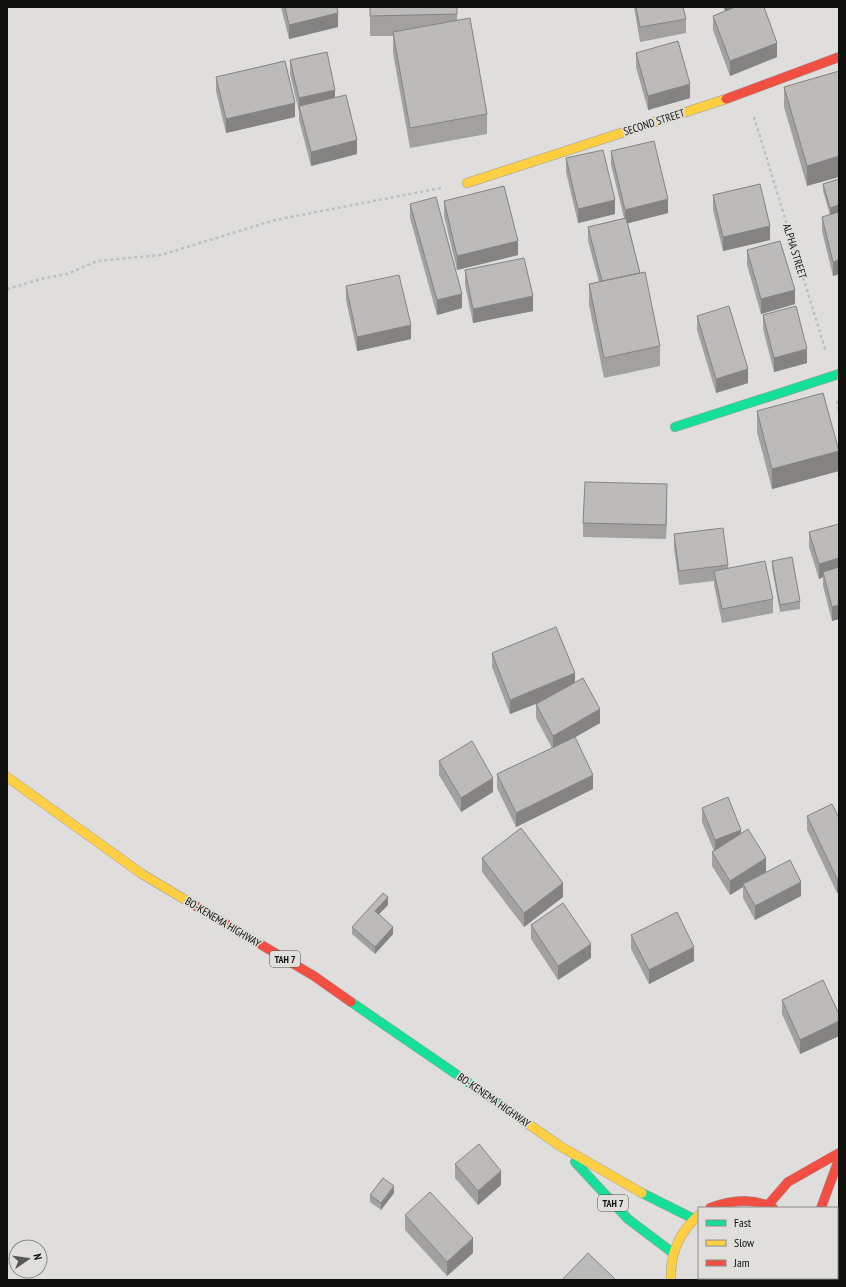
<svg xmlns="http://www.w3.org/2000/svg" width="846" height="1287" viewBox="0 0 846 1287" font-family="'PT Sans Narrow',sans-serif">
<rect width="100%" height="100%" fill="#dfdedc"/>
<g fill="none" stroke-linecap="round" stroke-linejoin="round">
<defs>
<path id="fast" d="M675,427L839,374
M351,1002L504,1107
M575,1162L628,1219L673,1253
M642,1193L694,1219"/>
<path id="slow" d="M467,183L726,99
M7,777L142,874L189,902
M504,1107L560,1146L642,1193
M671,1280C670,1254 679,1232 699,1215"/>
<path id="jam" d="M726,99L839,57
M189,902L314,976L351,1002
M768,1205L788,1182L839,1153
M710,1208C731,1200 752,1197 773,1208
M821,1208L839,1159
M819,1278L820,1280"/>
</defs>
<!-- fast casing -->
<use href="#fast" stroke="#9a9998" stroke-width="10"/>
<!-- slow casing -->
<use href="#slow" stroke="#9a9998" stroke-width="10"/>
<!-- jam casing -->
<use href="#jam" stroke="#9a9998" stroke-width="10"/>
<!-- path -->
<path stroke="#bebebd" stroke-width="2.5" stroke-dasharray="3 3" stroke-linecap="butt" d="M754,117L826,352
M7,289L45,278L67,274L97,261L161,255L275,220L441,188
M837,401L839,411"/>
<!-- fast -->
<use href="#fast" stroke="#16e098" stroke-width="9"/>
<!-- slow -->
<use href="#slow" stroke="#ffcf43" stroke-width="9"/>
<!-- jam -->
<use href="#jam" stroke="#f24e42" stroke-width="9"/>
</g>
<!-- wall -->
<path fill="#a2a1a0" d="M281,7H337L338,27L289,39Z
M370,7H457V21L487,114V134L410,148L393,53V36H370Z
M634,7H683L686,19V33L640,42Z
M723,7H764L777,57L730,76L713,30V16L725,11Z
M636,53L690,98L648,110L636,67Z
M290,60L335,97L357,154L311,166L299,120V112L290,74Z
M839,71L807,186L784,107V87Z
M216,77L295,117L226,133L216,91Z
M611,151L668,213L628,223L640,273L660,346V366L604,378L589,305V284L599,282L588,241V227L624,218L611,165Z
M566,158L615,214L578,223L566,172Z
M839,179V274L833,276L822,231V217L830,215L823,191V184Z
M713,195L770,240L723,251L713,210Z
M444,201L518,255L457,270L444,216Z
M410,204L462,308L437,315L410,218Z
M747,250L795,304L761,314L747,265Z
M465,270L533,311L473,323L465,285Z
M346,286L411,339L357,351L346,300Z
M763,315L807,363L774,372L763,329Z
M697,316L748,383L716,393L697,330Z
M757,411L839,471L772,489L757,432Z
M667,498L666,539L583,537V523Z
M839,524V619L832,621L823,586V577L819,579L809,547V532Z
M674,534L728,565V568L773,599V613L722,623L714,585V581L679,585L674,548Z
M772,561L800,601V609L780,612L772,568Z
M492,653L575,682L600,723L575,737L593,789L516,827L497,788V774L552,748L536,718V704L510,714L492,667Z
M439,761L493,792L461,812L439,775Z
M702,808L741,834L766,872L801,896L755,920L743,898V887L730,895L712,866V852L714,851L702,822Z
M807,816L839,818V892L837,893L807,830Z
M482,858L563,897L524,927L482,872Z
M388,905L379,914L393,934L375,954L352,934V927Z
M531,925L591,958L558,980L531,939Z
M631,935L694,961L649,984L631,949Z
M782,1000L839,1014V1036L800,1054L782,1014Z
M455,1164L501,1185L478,1205L455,1178Z
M394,1193L381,1210L370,1202V1195Z
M405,1215L473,1253L447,1276L405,1230Z"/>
<!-- shaded-wall -->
<path fill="#848382" d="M725,7H742L725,12Z
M338,13V27L289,39V25Z
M777,43V57L730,76V61Z
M690,84V98L648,110V96Z
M335,90V105L299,106V112V98Z
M295,103V117L226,133V119Z
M357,140V154L311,166V152Z
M839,156V177L807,186V166Z
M668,199V213L625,224V210Z
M615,200V214L578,223V209Z
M839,205V213L830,215V208Z
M770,226V240L723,251V237Z
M518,241V255L457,270V256Z
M839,260V274L833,276V262Z
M795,290V304L761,314V299Z
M462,294V308L437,315V300Z
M533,296V311L473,323V309Z
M411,325V339L357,351V337Z
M807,349V363L774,372V358Z
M748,369V383L716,393V379Z
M839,451V471L772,489V469Z
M667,484V498L666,539V525Z
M839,558V572H823V577L819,579V564Z
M839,605V619L832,621V607Z
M575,673V688L510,714V700Z
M600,709V723L553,750V736Z
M593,775V789L516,827V813Z
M493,778V792L461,812V798Z
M741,830V845L715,855V840Z
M766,858V872L743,884V887L730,895V881Z
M839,878V892L837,893V879Z
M801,882V896L755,920V906Z
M563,883V897L524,927V913Z
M388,897V905L375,918V911Z
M393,927V934L375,954V947Z
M591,944V958L558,980V966Z
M694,947V961L649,984V970Z
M839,1021V1036L800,1054V1040Z
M501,1171V1185L478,1205V1191Z
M394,1186V1193L381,1210V1203Z
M473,1238V1253L447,1276V1262Z"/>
<!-- building -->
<path fill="#bcbbba" stroke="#848382" d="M285,7H337L338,13L289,25Z
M370,7H457V14L370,16Z
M636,7H683L686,19L640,27Z
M735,7H764L777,43L730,61L713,16Z
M470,18L487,114L410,128L393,32Z
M678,41L690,84L648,96L636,53Z
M327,52L335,90L299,98L290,60Z
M285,61L295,103L226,119L216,77Z
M839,71V156L807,166L784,87Z
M346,95L357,140L311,152L299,106Z
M654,141L668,199L625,210L611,151Z
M603,150L615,200L578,209L566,158Z
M839,179V205L830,208L823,184Z
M760,184L770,226L723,237L713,195Z
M504,186L518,241L457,256L444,201Z
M436,197L462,294L437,300L410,204Z
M839,212V260L833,262L822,217Z
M626,218L640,273L602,281L588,227Z
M780,241L795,290L761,299L747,250Z
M524,258L533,296L473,309L465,270Z
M645,272L660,346L604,358L589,284Z
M399,275L411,325L357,337L346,286Z
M729,306L748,369L716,379L697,316Z
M796,306L807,349L774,358L763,315Z
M823,393L839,451L772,469L757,411Z
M585,482L667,484L666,525L583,523Z
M839,524V558L819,564L809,532Z
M723,528L728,565L679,571L674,534Z
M792,557L800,601L780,605L772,561Z
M765,561L773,599L722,609L714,571Z
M839,567V605L832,607L823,572Z
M556,627L575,673L510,700L492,653Z
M583,678L600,709L553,736L536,704Z
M575,737L593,775L516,813L497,774Z
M472,741L493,778L461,798L439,761Z
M728,797L741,830L715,840L702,808Z
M832,804L839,818V878L837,879L807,816Z
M521,828L563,883L524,913L482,858Z
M748,829L766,858L730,881L712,852Z
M790,860L801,882L755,906L743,884Z
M383,893L388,897L375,911L393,927L375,947L352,927Z
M563,903L591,944L558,966L531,925Z
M677,912L694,947L649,970L631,935Z
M823,980L839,1014V1021L800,1040L782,1000Z
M479,1144L501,1171L478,1191L455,1164Z
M383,1178L394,1186L381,1203L370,1195Z
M430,1192L473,1238L447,1262L405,1215Z
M588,1253L616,1280H562Z"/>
<g text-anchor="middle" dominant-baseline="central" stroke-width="3.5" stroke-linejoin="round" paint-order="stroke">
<!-- shield labels -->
<g fill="#e0dfdb" stroke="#4e4d4b" stroke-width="1">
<rect x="270" y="951" width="30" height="16" rx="3"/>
<rect x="598" y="1195" width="30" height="16" rx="3"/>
</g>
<g font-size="10" font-weight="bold" fill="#0f0f0d">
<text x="285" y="959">TAH 7</text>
<text x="613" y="1203">TAH 7</text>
</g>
<!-- street labels -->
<g font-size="11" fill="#0f0f0d" stroke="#e0dfdb">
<text transform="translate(654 122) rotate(-18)">SECOND STREET</text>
<text transform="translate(795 251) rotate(73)">ALPHA STREET</text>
<text transform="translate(223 922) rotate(31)">BO-KENEMA HIGHWAY</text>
<text transform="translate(494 1100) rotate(35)">BO-KENEMA HIGHWAY</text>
</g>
</g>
<!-- border -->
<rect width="846" height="1287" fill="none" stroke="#0f0f0d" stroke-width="16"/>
<!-- legend -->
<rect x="698" y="1207" width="140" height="72" fill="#e0dfdb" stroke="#8c8c89"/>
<rect x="706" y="1220" width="20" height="6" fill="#16e098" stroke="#8c8c89"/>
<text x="734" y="1227" font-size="12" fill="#0f0f0d">Fast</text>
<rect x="706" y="1240" width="20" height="6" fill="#ffcf43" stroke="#8c8c89"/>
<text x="734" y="1247" font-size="12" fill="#0f0f0d">Slow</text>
<rect x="706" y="1260" width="20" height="6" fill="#f24e42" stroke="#8c8c89"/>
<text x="734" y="1267" font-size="12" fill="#0f0f0d">Jam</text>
<!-- north arrow -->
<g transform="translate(28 1259) rotate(77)"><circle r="19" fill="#e0dfdb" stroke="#8c8c89"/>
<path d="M0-3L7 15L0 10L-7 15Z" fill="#585755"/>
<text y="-6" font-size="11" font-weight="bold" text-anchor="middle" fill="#0f0f0d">N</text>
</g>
</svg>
